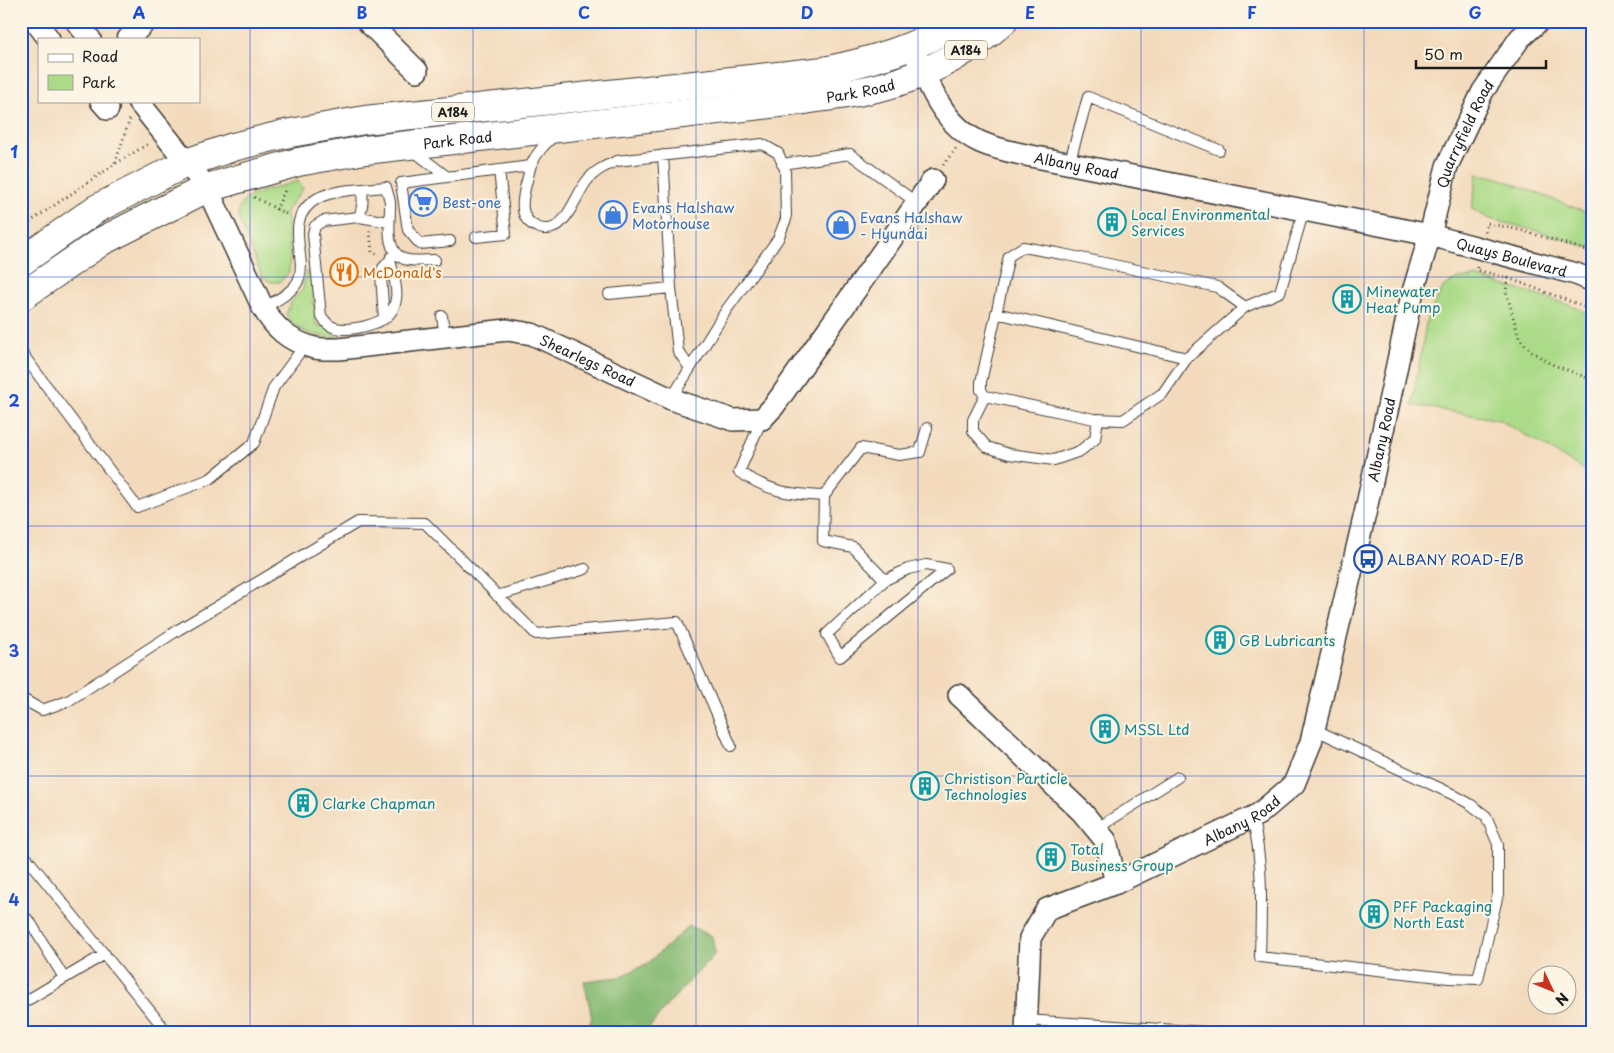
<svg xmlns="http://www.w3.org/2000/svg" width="1614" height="1053" viewBox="0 0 1614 1053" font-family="'Playpen Sans',sans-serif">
<rect width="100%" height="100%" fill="#fcf5e5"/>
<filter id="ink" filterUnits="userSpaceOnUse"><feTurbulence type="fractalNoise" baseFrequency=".02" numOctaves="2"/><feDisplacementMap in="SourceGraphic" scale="10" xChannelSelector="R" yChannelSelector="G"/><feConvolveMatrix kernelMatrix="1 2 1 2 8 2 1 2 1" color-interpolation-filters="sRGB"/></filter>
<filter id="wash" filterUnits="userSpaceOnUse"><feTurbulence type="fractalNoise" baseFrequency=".0096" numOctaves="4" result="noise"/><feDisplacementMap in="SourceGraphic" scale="20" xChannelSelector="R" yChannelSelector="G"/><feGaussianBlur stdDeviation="1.12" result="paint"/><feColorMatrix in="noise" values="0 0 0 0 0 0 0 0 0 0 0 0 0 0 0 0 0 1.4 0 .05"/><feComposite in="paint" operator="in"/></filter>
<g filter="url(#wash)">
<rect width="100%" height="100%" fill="#f3dabc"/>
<!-- green -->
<path fill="#abdb88" stroke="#647c52" d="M1477,174L1496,177L1593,215V249L1545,233L1490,219L1472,209Z
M298,181L303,189L286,211L290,257L289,272L280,282H270L262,277L238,216C239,212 239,207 241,204C250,192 284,186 298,181Z
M306,272H311L316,325L332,330L337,338C313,335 300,335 286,314L292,301L303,289Z
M1476,277L1567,304L1593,315V475L1500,420L1412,405L1427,318L1444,286L1458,279Z"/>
<!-- forest -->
<path fill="#88bb74" stroke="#526c48" d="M689,926L712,936L715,954L668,1004L646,1032H585L592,1018L584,981L620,977L648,963Z"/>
</g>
<g filter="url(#ink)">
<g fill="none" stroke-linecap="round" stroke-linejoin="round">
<defs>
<path id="service" d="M555,135C545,144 537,152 531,165C529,171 528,178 526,184C522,200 518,219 537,227C541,229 548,230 552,228C567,224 577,194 586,182C594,171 605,166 617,161L762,144L778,153L785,169L786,219L778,239L727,309L671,399
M411,149L446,176
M663,155L671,288L678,351L690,368
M782,164L850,154L917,203
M1069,164L1088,97L1219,150
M362,190C363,200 363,207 359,217L323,221L315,226L313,234L321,316C324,319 326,323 329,325C343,334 370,326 384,319L381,275L383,268L390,260
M359,217L389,222
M476,237L506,234L499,170
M450,241L420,244L408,230L401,183L530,166
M609,294L671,288
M1245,307L1217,287L1062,254L1023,247L1009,256L981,382V390L985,396L1094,419L1123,420L1163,393L1187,358L1245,307L1280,292L1304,210
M263,308C274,302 290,294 297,283C311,257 279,221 318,198C335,189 367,189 386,187C387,191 389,197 390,202C391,219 383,251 404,259C413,262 425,260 435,260
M996,313L1187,358
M442,316L445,337
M384,319C404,304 395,281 390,260L391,257
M21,352L137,507L210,479L254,443L274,387L305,345
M985,396L973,420V431L987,447L1009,454L1054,460L1080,451L1095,439L1098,419
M762,419L739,472C771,492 787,494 824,496L823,541L853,547L885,580
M824,496L861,448L899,455L920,452L927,428
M926,565L947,569L840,657L827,634L885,580L908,569Z
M497,596L585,569
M21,698L42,710L68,701L178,630L358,522L425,523L536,634L677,622L731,746
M1252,817C1264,863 1261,910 1260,957L1449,978L1478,979L1498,894V844L1486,816L1470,804L1452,794L1314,729
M1096,829L1178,777
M21,851L167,1032
M21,912L32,925L64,978
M21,1004L105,954
M1026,1020L1206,1032"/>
<g id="minor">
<path d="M35,21L49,39"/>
<path d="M76,21L90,39"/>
<path d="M367,21L417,71"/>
<path d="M128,39L146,21"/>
<path id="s1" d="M912,46C927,81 942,125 980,142C993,148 1007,151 1021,154L1430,235L1576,274L1593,281"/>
<path d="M101,101L108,109"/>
<path id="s2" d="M138,101L207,188L263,308C275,328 288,340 311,347C320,350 331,349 339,349L507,330L532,334L671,399L733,420L762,419L774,406L933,180"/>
<path d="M959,695L1082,812L1106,841L1116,883"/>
<path id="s3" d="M1026,1032L1030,938L1047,909L1116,883L1259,814L1294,784L1311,742L1365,514L1412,295L1430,235L1447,166L1483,91L1520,38L1539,21"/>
</g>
<g id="trunk">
<path d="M21,262L96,209L186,163L233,147L285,134L365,120L824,71C871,61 918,48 960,21"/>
<path id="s4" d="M21,297L102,241L207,188L298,162L365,150L797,101C829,96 863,93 895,83C935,70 972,49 1003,21"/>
</g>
</defs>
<!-- service casing -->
<use href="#service" stroke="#3c3834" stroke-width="12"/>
<!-- minor casing -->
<use href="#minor" stroke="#3c3834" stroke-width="24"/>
<!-- trunk casing -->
<use href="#trunk" stroke="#3c3834" stroke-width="30"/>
<!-- path -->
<path stroke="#3c3834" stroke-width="3" stroke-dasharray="1 4" stroke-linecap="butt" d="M115,163L130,119
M943,165L956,148
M254,197L288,215
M276,210L286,188
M21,228L115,164L148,144
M370,231L372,252L379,255
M1485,232L1487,223L1520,230L1593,252
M1477,267V270L1508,278L1593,310
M1508,278L1506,291L1519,338L1530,350L1549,363L1593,380"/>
<!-- service -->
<use href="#service" stroke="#fff" stroke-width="10"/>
<!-- minor -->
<use href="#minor" stroke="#fff" stroke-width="21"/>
<!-- trunk -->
<use href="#trunk" stroke="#fff" stroke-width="28"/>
</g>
</g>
<!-- grid -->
<path fill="none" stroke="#1d4ed8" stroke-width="1" stroke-opacity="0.55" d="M250,21V1032M473,21V1032M696,21V1032M918,21V1032M1141,21V1032M1364,21V1032M21,277H1593M21,526H1593M21,776H1593"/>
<!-- icons -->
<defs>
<symbol id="supermarket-ring" viewBox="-11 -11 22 22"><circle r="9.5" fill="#fcf5e5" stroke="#3f7fe0" stroke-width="1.5"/><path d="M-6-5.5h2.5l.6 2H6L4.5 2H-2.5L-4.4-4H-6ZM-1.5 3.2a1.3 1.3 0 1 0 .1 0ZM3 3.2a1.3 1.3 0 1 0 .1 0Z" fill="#3f7fe0"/></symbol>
<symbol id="shop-ring" viewBox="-11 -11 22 22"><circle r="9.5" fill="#fcf5e5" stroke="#3f7fe0" stroke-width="1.5"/><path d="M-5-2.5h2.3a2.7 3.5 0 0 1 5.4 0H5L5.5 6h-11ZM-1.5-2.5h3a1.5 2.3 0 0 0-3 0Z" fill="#3f7fe0"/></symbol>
<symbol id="building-ring" viewBox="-11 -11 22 22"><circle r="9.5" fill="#fcf5e5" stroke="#0f9aa8" stroke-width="1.5"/><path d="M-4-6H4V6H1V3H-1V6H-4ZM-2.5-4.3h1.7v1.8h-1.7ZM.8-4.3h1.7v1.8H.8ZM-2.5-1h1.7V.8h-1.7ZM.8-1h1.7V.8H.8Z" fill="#0f9aa8"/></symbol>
<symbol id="restaurant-ring" viewBox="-11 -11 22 22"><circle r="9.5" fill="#fcf5e5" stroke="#e8710a" stroke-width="1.5"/><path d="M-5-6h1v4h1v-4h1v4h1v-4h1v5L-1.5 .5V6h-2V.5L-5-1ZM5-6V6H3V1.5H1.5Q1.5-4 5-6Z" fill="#e8710a"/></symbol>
<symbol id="bus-ring" viewBox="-11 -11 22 22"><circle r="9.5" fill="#fcf5e5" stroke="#1a4fb4" stroke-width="1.5"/><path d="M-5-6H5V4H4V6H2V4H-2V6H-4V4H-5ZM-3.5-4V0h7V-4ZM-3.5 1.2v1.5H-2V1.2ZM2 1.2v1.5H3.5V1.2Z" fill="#1a4fb4"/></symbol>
</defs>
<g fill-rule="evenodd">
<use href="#supermarket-ring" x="407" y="186" width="32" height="32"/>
<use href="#shop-ring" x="597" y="199" width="32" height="32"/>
<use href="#building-ring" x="1096" y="206" width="32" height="32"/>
<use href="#shop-ring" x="825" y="209" width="32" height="32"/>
<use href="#restaurant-ring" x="328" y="256" width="32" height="32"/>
<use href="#building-ring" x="1331" y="283" width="32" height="32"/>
<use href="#bus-ring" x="1352" y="543" width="32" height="32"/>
<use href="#building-ring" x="1204" y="624" width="32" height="32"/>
<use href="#building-ring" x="1089" y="713" width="32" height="32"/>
<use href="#building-ring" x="909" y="770" width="32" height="32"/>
<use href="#building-ring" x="287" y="787" width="32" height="32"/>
<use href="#building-ring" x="1035" y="841" width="32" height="32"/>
<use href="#building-ring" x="1358" y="898" width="32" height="32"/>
</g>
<g text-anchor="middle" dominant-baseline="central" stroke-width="4" stroke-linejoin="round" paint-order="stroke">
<!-- shield labels -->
<g fill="#fcf5e5" stroke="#5f5d58" stroke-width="1">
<rect x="945" y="40.5" width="42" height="19" rx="4"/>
<rect x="432" y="102.5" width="42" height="19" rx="4"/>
</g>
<g font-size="12" font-weight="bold" fill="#1c1c1c">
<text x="966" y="50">A184</text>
<text x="453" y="112">A184</text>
</g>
<!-- street labels -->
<g font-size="14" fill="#1c1c1c" stroke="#fcf5e5">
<text stroke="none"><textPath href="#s4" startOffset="878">Park Road</textPath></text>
<text stroke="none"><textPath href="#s3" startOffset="1080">Quarryfield Road</textPath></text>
<text stroke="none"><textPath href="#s4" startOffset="472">Park Road</textPath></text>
<text stroke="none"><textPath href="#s1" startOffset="220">Albany Road</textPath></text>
<text stroke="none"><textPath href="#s1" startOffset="665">Quays Boulevard</textPath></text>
<text stroke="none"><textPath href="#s2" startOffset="591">Shearlegs Road</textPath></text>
<text stroke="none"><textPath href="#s3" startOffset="762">Albany Road</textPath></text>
<text stroke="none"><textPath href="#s3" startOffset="342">Albany Road</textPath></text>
</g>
<!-- shop labels -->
<g font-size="14" fill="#366cbe" stroke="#fcf5e5" text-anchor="start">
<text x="442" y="202">Best-one</text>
<text x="632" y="207">Evans Halshaw<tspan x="632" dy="16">Motorhouse</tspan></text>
<text x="860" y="217">Evans Halshaw<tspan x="860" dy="16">- Hyundai</tspan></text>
</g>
<!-- culture labels -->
<g font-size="14" fill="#0d838f" stroke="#fcf5e5" text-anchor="start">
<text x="1131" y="214">Local Environmental<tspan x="1131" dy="16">Services</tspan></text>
<text x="1366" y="291">Minewater<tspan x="1366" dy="16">Heat Pump</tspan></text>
<text x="1239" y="640">GB Lubricants</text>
<text x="1124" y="729">MSSL Ltd</text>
<text x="944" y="778">Christison Particle<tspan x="944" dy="16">Technologies</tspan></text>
<text x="322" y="803">Clarke Chapman</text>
<text x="1070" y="849">Total<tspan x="1070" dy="16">Business Group</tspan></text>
<text x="1393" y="906">PFF Packaging<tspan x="1393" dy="16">North East</tspan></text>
</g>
<!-- food labels -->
<g font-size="14" fill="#c56008" stroke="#fcf5e5" text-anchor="start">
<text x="363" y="272">McDonald's</text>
</g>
<!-- transit labels -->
<g font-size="14" fill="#164399" stroke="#fcf5e5" text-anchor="start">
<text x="1387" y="559">ALBANY ROAD-E/B</text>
</g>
</g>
<!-- margin -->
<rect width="1614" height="1053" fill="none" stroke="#fcf5e5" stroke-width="55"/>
<!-- legend -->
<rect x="38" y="38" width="162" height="65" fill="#fcf5e5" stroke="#a29e95"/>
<rect x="48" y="54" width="25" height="8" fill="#ffffff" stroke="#a29e95"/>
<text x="82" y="62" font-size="15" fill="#1c1c1c">Road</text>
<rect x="48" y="75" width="25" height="15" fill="#abdb88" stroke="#a29e95"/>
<text x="82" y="88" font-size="15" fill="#1c1c1c">Park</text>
<!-- north arrow -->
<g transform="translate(1552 990) rotate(133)"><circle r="24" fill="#fcf5e5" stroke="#a29e95"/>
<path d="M0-4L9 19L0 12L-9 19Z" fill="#c8321e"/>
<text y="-8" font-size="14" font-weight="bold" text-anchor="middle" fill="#1c1c1c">N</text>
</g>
<!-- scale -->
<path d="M1416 60v8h130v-8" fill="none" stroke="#1c1c1c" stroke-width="2.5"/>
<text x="1424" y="60" font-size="15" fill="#1c1c1c" stroke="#fcf5e5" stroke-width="4" paint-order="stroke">50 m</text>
<rect x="28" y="28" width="1558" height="998" fill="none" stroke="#1d4ed8" stroke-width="2"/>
<g font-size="16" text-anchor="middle" font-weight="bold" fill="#1d4ed8">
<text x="139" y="19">A</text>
<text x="362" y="19">B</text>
<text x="584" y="19">C</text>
<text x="807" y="19">D</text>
<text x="1030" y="19">E</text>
<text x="1252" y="19">F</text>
<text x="1475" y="19">G</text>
<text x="14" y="158">1</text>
<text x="14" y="407">2</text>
<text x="14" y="657">3</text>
<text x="14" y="906">4</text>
</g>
</svg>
